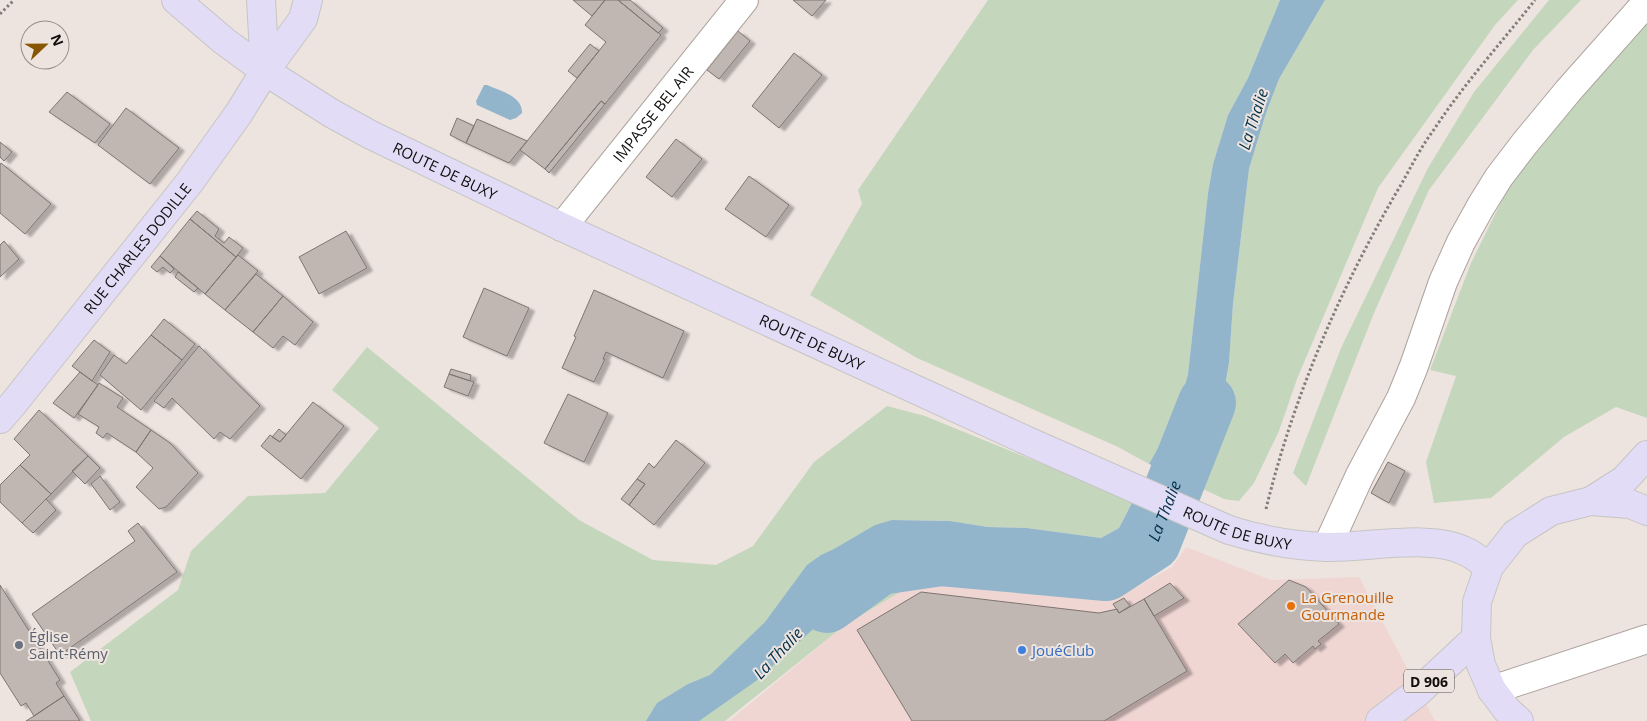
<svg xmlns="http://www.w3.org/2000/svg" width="1647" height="721" viewBox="0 0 1647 721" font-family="'Open Sans',sans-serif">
<defs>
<filter id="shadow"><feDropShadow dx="5.5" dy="3" stdDeviation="1" flood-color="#0004"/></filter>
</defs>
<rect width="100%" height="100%" fill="#eee4df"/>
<!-- commercial -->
<path fill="#f0d6d3" d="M1186,547L1271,580L1359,577L1435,721H729L845,625L922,579L1046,587L1105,594L1136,587L1172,567Z"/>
<!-- green -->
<path fill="#c4d7bd" d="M988,0H1280L1248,78L1228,115L1213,164L1208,193L1188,374C1180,409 1166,434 1149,464L1118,447L917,358L810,295L862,204L858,190Z
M1325,0H1518L1495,25L1378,188L1297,379L1279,431L1254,483L1239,501L1224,499L1203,489L1214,459L1220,428L1223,397L1229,363L1233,304L1249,169L1266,113L1279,79Z
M1549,0H1581L1533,50L1429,190L1374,313L1306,486L1293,473L1341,348L1428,168L1474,92Z
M1647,19V418L1616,407L1564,437L1491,498L1434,503L1426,462L1456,376L1430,370L1471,263L1508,188L1577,97Z
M367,347L579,520L653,560L716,565L753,546L814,462L887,406L925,416L1133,501L1119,528L1101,538L1027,528L988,527L950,521L892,520L875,526L922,579L845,625L725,721H91L70,672L178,590L191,551L248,496L325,493L379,428L332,390Z"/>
<!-- water -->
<path fill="#93b5cc" d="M1280,0H1325L1279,79L1266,113L1249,169L1233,304L1229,363L1223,397L1218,443L1214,459L1203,489L1149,464C1166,434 1180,409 1188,374L1208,193L1213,164L1228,115L1248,78Z
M484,85H487C500,91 523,96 522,113L516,118L510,120L477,105L476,101Z
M1133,501L1175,520L1154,559L1147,565L1126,571H1093L1061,569L974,562L944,556L920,557L899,562L864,580L835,605L821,622L756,681L699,721H646L657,703L688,684L710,675L738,648L765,622L807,565L821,555L834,549L875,525L892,520L950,521L988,527L1027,528L1101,538L1119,528Z"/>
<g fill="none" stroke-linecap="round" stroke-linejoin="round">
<!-- river -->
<path stroke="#93b5cc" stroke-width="58" id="s1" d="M827,604L880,566L941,557L1106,572L1152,542L1207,403"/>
</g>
<!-- building -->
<path fill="#c1b7b2" stroke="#7d7570" filter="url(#shadow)" d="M573,0H605L592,16Z
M605,0H618L661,35L605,104L601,101L545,169L520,150L606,42L585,25Z
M618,0H630L663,28L658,33Z
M793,0H826L812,16Z
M738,31L750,41L719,79L707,70Z
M590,44L599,51L577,78L568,71Z
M794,53L822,75L779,128L752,106Z
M67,92L110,124L95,143L49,112Z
M601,101L605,104L549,173L545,169Z
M126,108L179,148L150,184L98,145Z
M457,118L474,126L466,143L450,135Z
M477,119L527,141L509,163L466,143Z
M676,139L702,159L672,197L646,177Z
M0,142L12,152L4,161L0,157Z
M1,163L51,204L25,234L0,213V165Z
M749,176L789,205L766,237L725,209Z
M197,211L219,229L215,236L224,243L229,237L243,248L236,257L190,219Z
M190,219L236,257L205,294L160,256Z
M346,231L367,268L319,294L299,257Z
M4,241L19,259L0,277V245Z
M238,255L258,271L225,310L205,294Z
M160,256L174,269L170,273L163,267L157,272L151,267Z
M178,272L198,288L194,292L175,277Z
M256,274L283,296L253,332L225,310Z
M484,288L529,308L507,356L463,337Z
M594,290L684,331L663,378L606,352L603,359H605L594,382L562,368L576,337L574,336Z
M283,296L313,322L295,345L283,336L273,348L253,332Z
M164,319L195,344L182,360L151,335Z
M151,335L182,360L141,410L100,375L114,355L126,364Z
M94,340L110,352L92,381L72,366Z
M199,346L260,406L230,439L220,432L214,439L172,398L164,408L154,401Z
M451,369L471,375L470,381L449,374Z
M80,372L98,385L74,418L53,403Z
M449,374L474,382L468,396L444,387Z
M99,383L123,398L117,407L151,430L136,452L107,433L103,438L96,433L99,427L78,414Z
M568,394L608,413L584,462L544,443Z
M313,402L344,426L301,479L261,446L270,435L280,442Z
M39,410L88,456L51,494L20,465L30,455L14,439Z
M279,429L286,435L280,442L272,437Z
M151,430L170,443L198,473L166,507L159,509L136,487L153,468L136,452Z
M676,440L705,463L654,525L629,505L645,484L637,479L649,463L654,468Z
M88,456L100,468L85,484L72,471Z
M1388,462L1405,471L1389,503L1371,493Z
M20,465L51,494L22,523L0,502V485Z
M100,476L120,502L110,510L91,484Z
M637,479L645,484L629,505L621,499Z
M46,499L56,510L33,533L22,523Z
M138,523L177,572L60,655L32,614L135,541L128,531Z
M1289,580L1306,587L1339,624L1318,641L1321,644L1315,649L1313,646L1293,663L1285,654L1275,663L1238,624Z
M1170,583L1184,598L1154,616L1144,599Z
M0,585L60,680L56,683L64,696L34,716L26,703L21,706L0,673Z
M921,592L1099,613L1117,609L1119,613L1144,599L1187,671L1104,721H912L857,630Z
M1124,598L1130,606L1119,613L1113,604Z
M64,696L80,721H26L34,716Z"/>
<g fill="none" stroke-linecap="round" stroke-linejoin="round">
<defs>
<g id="minor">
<path id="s2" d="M562,227L744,0"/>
<path d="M1327,547L1360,475L1401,398L1414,366L1443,282L1461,242L1481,206L1499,177L1525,143L1568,91L1647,2"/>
<path d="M1492,690L1647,639"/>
</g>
<g id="major">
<path id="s3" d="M176,0L224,41L265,71L331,113L371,135L562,227L1032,443L1229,530C1261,540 1293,546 1327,547C1368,548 1431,533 1467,552C1475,556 1482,562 1489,567"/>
<path d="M261,0L265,71"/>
<path id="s4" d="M0,419L13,404L189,183L239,113L265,71L303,19L308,0"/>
<path d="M1591,501L1624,480L1647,455"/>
<path d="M1380,721L1418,692L1476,638"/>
<path d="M1519,721L1507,710L1492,690L1481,665L1476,638L1477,602L1489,567L1515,534L1551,511L1591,501L1630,504L1647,511"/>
</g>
</defs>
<!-- minor casing -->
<use href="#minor" stroke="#ada39e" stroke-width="30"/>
<!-- major casing -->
<use href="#major" stroke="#c6c5c4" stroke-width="30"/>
<!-- path -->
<path stroke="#837d79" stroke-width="3" stroke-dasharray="2.5 2.5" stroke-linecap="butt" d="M0,14L14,0
M1266,509C1294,394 1342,284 1402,183C1412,165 1421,147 1433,131C1463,85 1501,43 1535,0"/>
<!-- minor -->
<use href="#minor" stroke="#fff" stroke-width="28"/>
<!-- major -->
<use href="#major" stroke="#e2dcf7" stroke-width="28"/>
</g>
<!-- markers -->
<circle fill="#e8710a" stroke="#eee4df" stroke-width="2" cx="1291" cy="606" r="5"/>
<circle fill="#6b7280" stroke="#eee4df" stroke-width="2" cx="19" cy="645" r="5"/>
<circle fill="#3f7fe0" stroke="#eee4df" stroke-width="2" cx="1022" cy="650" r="5"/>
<g text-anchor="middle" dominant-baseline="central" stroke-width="4" stroke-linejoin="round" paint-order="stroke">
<!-- shield labels -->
<rect fill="#eee4df" stroke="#534e4b" stroke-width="1" x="1404" y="669.5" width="50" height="23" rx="4"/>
<g font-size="14" font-weight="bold" fill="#100d0b">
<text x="1429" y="681">D 906</text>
</g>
<!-- street labels -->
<g font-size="15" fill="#100d0b" stroke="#eee4df">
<text stroke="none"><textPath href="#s2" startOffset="145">IMPASSE BEL AIR</textPath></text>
<text stroke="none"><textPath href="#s3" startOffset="320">ROUTE DE BUXY</textPath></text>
<text stroke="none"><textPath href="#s4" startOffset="219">RUE CHARLES DODILLE</textPath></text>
<text stroke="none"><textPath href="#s3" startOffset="725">ROUTE DE BUXY</textPath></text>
<text stroke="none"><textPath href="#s3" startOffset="1190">ROUTE DE BUXY</textPath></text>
</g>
<!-- food labels -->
<g font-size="15" fill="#c56008" stroke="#eee4df" text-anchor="start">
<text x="1301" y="597">La Grenouille<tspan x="1301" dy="17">Gourmande</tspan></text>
</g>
<!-- worship labels -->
<g font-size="15" fill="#5b616d" stroke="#eee4df" text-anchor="start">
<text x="29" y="636">Église<tspan x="29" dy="17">Saint-Rémy</tspan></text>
</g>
<!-- shop labels -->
<g font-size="15" fill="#366cbe" stroke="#eee4df" text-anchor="start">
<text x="1032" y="650">JouéClub</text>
</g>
<!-- water labels -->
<g font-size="16" font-style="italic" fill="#023049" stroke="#eee4df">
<text transform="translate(1253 119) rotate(-72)">La Thalie</text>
<text stroke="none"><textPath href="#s1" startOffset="381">La Thalie</textPath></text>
<text transform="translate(778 653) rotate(-47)">La Thalie</text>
</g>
</g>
<!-- north arrow -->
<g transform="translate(45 45) rotate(68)"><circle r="24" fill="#eee4df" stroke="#958e8a"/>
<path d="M0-4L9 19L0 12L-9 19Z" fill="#885600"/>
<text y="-8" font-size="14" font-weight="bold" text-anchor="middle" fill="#100d0b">N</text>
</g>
</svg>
